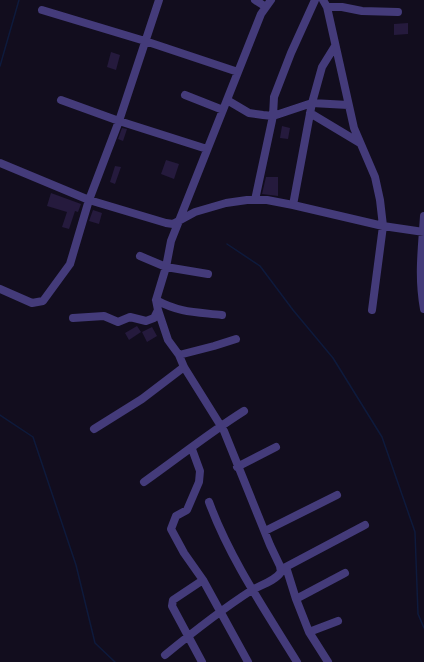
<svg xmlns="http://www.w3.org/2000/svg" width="424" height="662" viewBox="0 0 424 662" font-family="'Titillium Web',sans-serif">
<rect width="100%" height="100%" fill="#120d1e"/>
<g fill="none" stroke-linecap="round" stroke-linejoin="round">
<!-- stream -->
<path stroke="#0e1a3c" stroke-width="1.5" d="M0,66L19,0
M227,244L260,266L293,310L333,358L382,437L415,532L418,614L424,628
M0,415L33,437L76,565L95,643L115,662"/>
</g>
<!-- building -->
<path fill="#251a3d" d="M408,23V34L394,35V24Z
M111,52L120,55L116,70L107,67Z
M282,126L290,128L288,139L280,138Z
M122,128L127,129L123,141L118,139Z
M166,160L179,164L174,179L161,174Z
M115,166L121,167L115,184L110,182Z
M266,177H278V196L262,194Z
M51,193L81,204L78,212L75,211L69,229L62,227L67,212L47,206Z
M93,210L102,213L99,224L89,221Z
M137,326L141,332L129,340L125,333Z
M152,327L157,336L147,342L142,332Z"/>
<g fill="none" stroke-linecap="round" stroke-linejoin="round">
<!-- minor -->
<path stroke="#443b7a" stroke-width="8" d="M255,0L266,7
M323,0L327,7L354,128L375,177L380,200L383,226L372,310
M327,7H342L362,11L398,12
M42,10L145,41L238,72
M185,95L223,110
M61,100L119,121L207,149
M227,100L249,113L263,115L273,116L312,103L348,105
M310,113L360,143
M0,163L89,200L166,223L173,224L195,212L226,203L247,200H267L293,205L383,226L424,232
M255,200L273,116L274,97L291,53L315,0
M293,205L312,103L322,67L335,46
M424,216C422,249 418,276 424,309
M140,256L166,267L208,274
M0,289L32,303L43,301L70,264L89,200L119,121L159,0
M156,300C180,313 196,312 222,315
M73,318L104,316L118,322L130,317L146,321L154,318L158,310
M179,355L214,346L236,339
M94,429L142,399L184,367
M192,449L200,471L199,482L187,510L176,516L171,529L184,553L203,580L248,662
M237,467L276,447
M144,482C178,458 209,433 244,411
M209,502C230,559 265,610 297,662
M265,531L337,495
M286,567L296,599L309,632L328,662
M282,569L365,525
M296,599L345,573
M309,632L338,621
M165,655C193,632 221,610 252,590C261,585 275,581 281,572L280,566L270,545L224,431L184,367L179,355L168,340L158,310L156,300L166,267L171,241L261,14L271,0
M202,662L172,606L173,600L203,580"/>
</g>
</svg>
